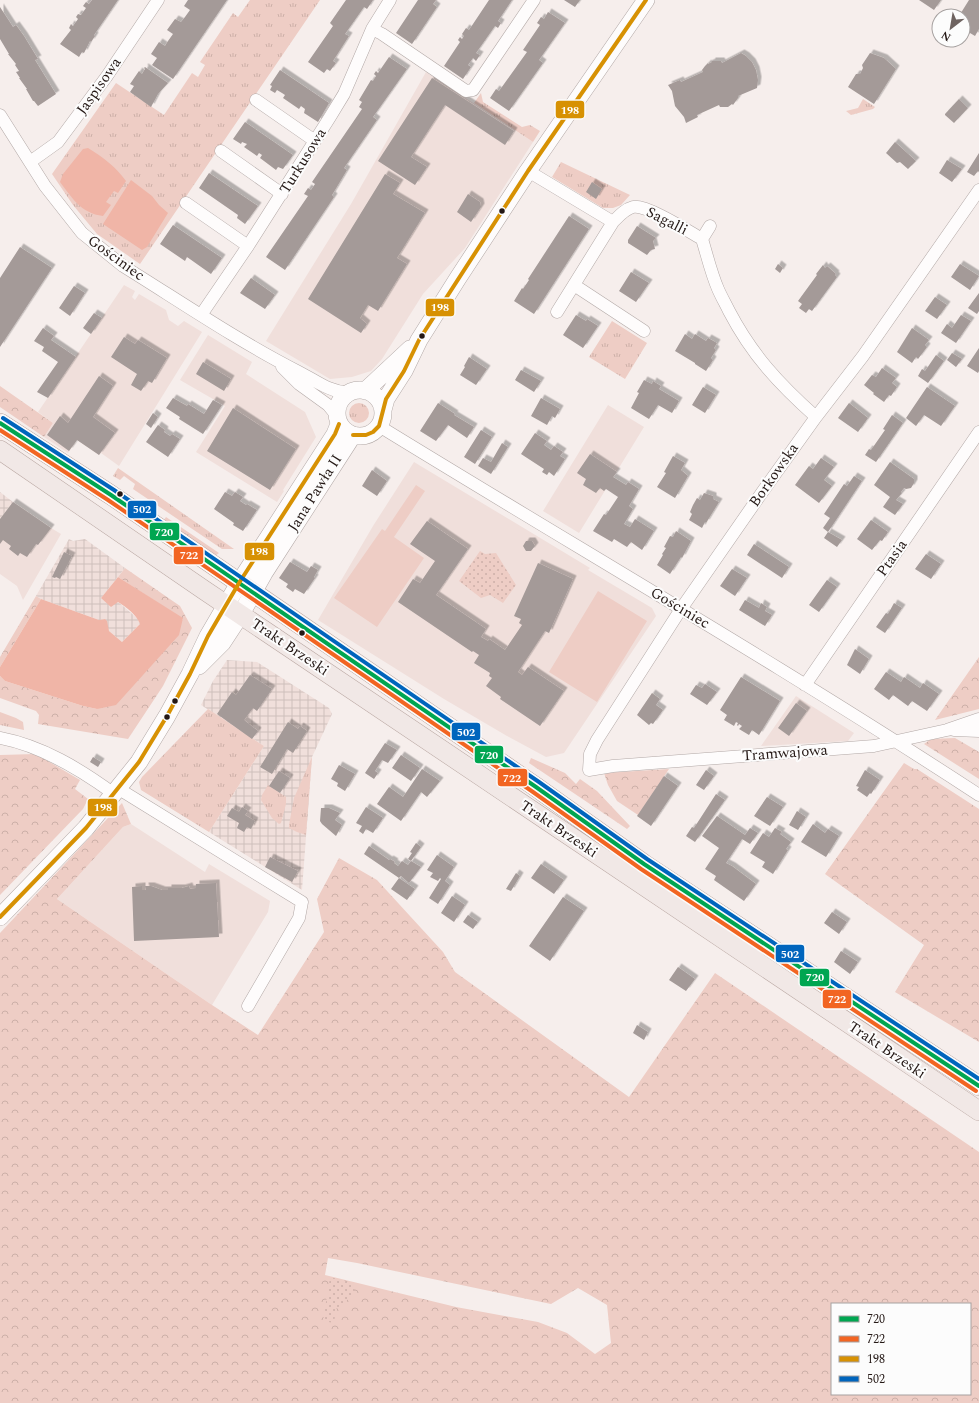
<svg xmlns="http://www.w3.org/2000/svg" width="979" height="1403" viewBox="0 0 979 1403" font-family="Spectral,serif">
<defs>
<pattern id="industrial-grid" width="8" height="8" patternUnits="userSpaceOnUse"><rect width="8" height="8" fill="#f0dfdb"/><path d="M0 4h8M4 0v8" fill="none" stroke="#cebfbb"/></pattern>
<pattern id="grass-tufts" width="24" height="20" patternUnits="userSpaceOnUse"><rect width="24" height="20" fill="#eecdc5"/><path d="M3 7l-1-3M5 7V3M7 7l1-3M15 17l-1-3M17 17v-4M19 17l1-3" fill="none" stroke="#ccafa8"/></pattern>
<pattern id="forest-crowns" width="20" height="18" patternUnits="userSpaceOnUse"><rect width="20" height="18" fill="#eecdc5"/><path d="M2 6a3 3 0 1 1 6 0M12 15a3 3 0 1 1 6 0" fill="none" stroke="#ccafa8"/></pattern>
<pattern id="park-dots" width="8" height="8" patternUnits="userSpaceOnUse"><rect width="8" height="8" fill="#eecdc5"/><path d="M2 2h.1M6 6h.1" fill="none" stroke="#ccafa8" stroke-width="1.8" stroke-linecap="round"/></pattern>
<filter id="shadow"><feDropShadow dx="3.5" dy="-3.5" stdDeviation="0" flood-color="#0004"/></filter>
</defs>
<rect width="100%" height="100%" fill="#f6eeec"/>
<!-- built -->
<path fill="#f0dfdb" d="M426,72L533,142L465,248L423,294L382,359L371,371L352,377L330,379L266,341L351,204Z
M124,285L135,291L132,297L135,300L139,294L166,310L169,320L178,326L184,321L202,332L119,466L101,453L99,455L77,440L68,453L44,437L53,423L38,412Z
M208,335L252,362L246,374L305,412L316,437L283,490L284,491L277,502L196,452L225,406L180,380Z
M608,405L644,427L579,533L543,511Z
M414,462L590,568L588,570L652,608L656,616L564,753L546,757L507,736L444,699L318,620L373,526Z
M13,502L51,528L61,534L23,600L17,586L0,574V519Z
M796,696L854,733L848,741L761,746Z
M131,824L205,872L209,864L270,901L268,912L212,1005L57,899L123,827Z"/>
<!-- industrial -->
<path fill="url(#industrial-grid)" d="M0,492L13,502L0,519Z
M69,539L73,541L85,539L125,568L101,598L118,602L123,606L138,619L140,624L122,642L109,631L105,619L99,620L41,599L36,596Z
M227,660L257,662L329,708L332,714L312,757L302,890L209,832L264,746L201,705L213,681Z"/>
<!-- grass -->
<path fill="url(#grass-tufts)" d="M250,0H320L140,264L97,234L73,205L52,174L116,83L164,115L192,73L198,77L205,65L200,62L233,13L238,17Z
M481,93L483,102L522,127L530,125L540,131L533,142L474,103Z
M863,99L875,107L873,109L851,115L846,111L858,108Z
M561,162L630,195L621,205L613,208H603L552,177Z
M612,321L647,343L625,379L589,357Z
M349 413a10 10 0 1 1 20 0a10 10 0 1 1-20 0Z
M118,468L234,549H222L133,489L135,484L124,476L120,480L113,476Z
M166,517L219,553L215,556L164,520Z
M208,709L264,746L209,832L141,790L139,782L142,777Z
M0,712L16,718L23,722L24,730L0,725Z
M312,757L306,835L297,832L289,828V825L294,798Z
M268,785L286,797V804L281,823L279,824L272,818L261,800L262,795Z"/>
<!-- forest -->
<path fill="url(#forest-crowns)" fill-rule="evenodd" d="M0,386L53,423L44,437L0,407Z
M125,568L180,606L192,628L163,686L128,739L38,724L39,715L36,711L0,698V676L5,681L83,706L97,709L183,619L118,577Z
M36,596L41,599L0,667V657Z
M979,657V709L935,720Z
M955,738L979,752V779L924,744L931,739Z
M36,754L80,780L75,789L88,799L83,809L0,895V755Z
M531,758L565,773L576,784L580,779L597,791L630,826L627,829L529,763Z
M904,763L914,769H917L979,809V1042L895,992L924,945L825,874Z
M669,769L638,815L617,801L608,785L604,773Z
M122,803L131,824L123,827L57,899L212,1005L258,1035L324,932L317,899L339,858L377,880L443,952L455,972L629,1097L715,973L979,1152V1403H0V933ZM328,1258L357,1263L551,1304L578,1288L607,1305L611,1343L595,1354L567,1333L538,1322L456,1307L325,1275ZM832,1304H970V1394H832Z"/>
<!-- park -->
<path fill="url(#park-dots)" d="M480,551L485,554L496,553L516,585L503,603L490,595L481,598L459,581Z
M330,1277L356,1284L353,1295L336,1309L334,1323L323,1321Z"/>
<!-- pitch -->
<path fill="#eecdc5" d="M416,485L425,491L394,537L424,558L377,627L334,598L382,529L385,531Z
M598,591L647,621L597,702L549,672Z"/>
<!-- water -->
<path fill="#f0b5a7" d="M88,148C103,157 116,167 126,181L118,193L114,191L106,202L111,205L103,216C81,213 73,199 60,182L63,174L83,149Z
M131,180L152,196L159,205L168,213L147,247L142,250L103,224Z
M118,577L183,618L179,635L116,705L97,709L83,706L5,681L0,676V667L41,599L99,620L105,619L107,621L109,631L122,642L140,624C137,615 126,607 118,602L111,607L101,598Z"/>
<!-- building -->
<path fill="#a49a98" filter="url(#shadow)" d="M92,0H118L94,35L95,36L91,42L90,41L84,53L82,52L79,57L60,44L71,30L69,28L71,24L73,26L78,19L76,17L78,14L81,15L86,8L83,6L86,2L89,4Z
M188,0H227L173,79L152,65L157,58L151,54L159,42L165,46L168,41L173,34L167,30L175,19L181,22L185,17L190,10L184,6Z
M346,0H373L367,9L364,7L345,34L349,36L333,61L336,63L330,71L327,69L324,73L308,62L333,26L330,23Z
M418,0H436L433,4L437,7L412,44L396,33Z
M489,0H512L498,21L501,23L498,28L495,26L476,53L480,55L476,61L473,58L468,65L471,67L463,79L444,66L460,42L458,40L460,37L462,39L464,36L462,34L466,28L469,30Z
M564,0H580L575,7Z
M919,0H941L934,10Z
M969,0H979V29L975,36L970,33L969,34L963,31V16H959Z
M0,7L13,27L16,25L24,36L38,59L35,60L56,94L38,106L34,101H33L26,89H27L19,78H20L16,72L19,71L15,65L16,64L8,54H9L0,39Z
M548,12L565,23L539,60L543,63L509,111L490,98L496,89L499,91L527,52L523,50L540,25L537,23L541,17L544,19Z
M741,53L746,56L752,62L756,70L758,80L757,88L738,96V98L733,105L732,104L728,107H720L719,105L697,115L698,117L686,123L684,117L675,106L672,91L668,85L680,80L681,82L703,72L702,70L705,66L708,63V64L712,62V61H721L722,63Z
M870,53L884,58L896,69L874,104L848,87L856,74H860L863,68L862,65Z
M389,57L407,69L373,117L377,120L344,168L347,170L332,195L334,197L285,270L266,257L308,196L304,194L308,188L311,190L315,184L312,182L362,109L359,107L362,102L359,100L371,80L373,81L376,76L374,74L376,71L378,73Z
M145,67L168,83L158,94L151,107L130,92L134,86L130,84L139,71L142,74L145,69L144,68Z
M280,70L329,103L318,122L304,113L305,109L301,106L299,109L283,98L285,95L282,93L277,90L275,93L270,90L272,86L270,85Z
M432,78L514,131L505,145L445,105L411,157L427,167L415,185L378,161Z
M959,99L968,108L954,123L945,115V114Z
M245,122L293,155L283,169L278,167L276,170L260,158L262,155L259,153L257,156L244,147L247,144L242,142L241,144L233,139Z
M895,142L916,161L908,169L900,162L897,163L886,153Z
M979,153V172L978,171L974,176L967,172Z
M947,160L962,169L952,182L939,173Z
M209,173L258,206L245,224L237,218L238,215L199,188Z
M385,174L400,183L393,194L425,213L397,258L407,264L378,311L368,305L360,318L367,324L361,333L308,299Z
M592,182L602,189L596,199L586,192Z
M468,194L480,202L481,207L471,222L457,212Z
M569,216L589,229L534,314L514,301L522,288L523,289L529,280L528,279Z
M173,225L222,258L211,274L187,257L185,261L160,244Z
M637,226L656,238L653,241L655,249L651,250L647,255L628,243V240Z
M20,247L52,268L0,347V278Z
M778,264L783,268L780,273L775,269Z
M960,264L979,276L970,290L951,277Z
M823,265L825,268L827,266L836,274L835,275L837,277L812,311L809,309L806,313L799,308L802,304L798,301L817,275L816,274Z
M631,272L649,283L636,302L619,291Z
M251,278L275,295L265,309L240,293Z
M74,286L85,293L70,316L59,308Z
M979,293V311L977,314L968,308Z
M935,297L947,305L937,319L925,311Z
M94,313L102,318L91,334L83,328Z
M576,315L586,321L587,319L598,326L583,348L563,335Z
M961,315L971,321L956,343L941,333L947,324L952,328Z
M43,328L54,336L51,340L76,357L48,398L37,392L58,362L42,351L44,347L34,341Z
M912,328L929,340L925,345L927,347L918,359L916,357L912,363L897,352Z
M685,334L692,339L695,334L706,341L708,338L717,343L714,348L716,350L711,358L713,360L706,371L695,364V363L675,351Z
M124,337L135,344L138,340L167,358L152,383L148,381L141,391L131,385L137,374L111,357Z
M979,348V371L978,373L967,366Z
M952,353L962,359L956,367L947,360Z
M936,355L944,361L928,383L918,376L922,369L925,371Z
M469,357L487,369L476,385L460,375L465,367L464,366Z
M203,362L231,379L224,391L196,374Z
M882,368L896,378L892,383L897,387L891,396L889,395L884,402L873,394L874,393L864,385L872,375L876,377Z
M521,370L541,381L534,392L515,380Z
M99,376L113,386L93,417L115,433L99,455L77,440L69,451L47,435L60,416L68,423Z
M644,380L652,384L653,381L661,386L659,389L679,401L672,413L658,405L649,419L631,408L639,393L637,392Z
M703,387L716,395L705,413L692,405Z
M927,387L955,406L941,426L924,415L916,426L906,418Z
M173,398L187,406L188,404L204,414L213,400L222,405L203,434L179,419L180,417L166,408Z
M541,398L560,409L555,418L552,416L547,425L531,416Z
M438,403L455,414L454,415L474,427L467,438L448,425L436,441L420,431Z
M849,403L868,418L858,432L838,418Z
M233,408L296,449L270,490L207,451Z
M153,413L158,417L151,428L146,424Z
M892,415L903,423L876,462L865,455L869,449L871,450L885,430L883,429Z
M158,425L165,430L164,432L170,436L172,434L180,439L168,457L146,442Z
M481,430L492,437L475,464L464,457Z
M535,433L547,441L544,445L551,450L554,446L563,452L560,456L565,459L554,476L549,472L547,475L542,472L544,469L521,454Z
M502,443L508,447L491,474L478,466L483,458L491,462Z
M590,454L617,472L613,477L626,485L628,482L639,489L629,506L633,509L624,524L630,527L635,519L654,531L642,550L631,542L627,547L614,539L612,542L593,531L604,514L606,515L618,497L606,489L604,491L600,488L596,493L583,485L586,479L577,473Z
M673,456L685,463L681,470L688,476L675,498L657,487L666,473L664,472Z
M821,458L834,467L824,480L832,486L819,503L795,485L809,466L813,469Z
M890,462L914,479V483L911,488L906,489L904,488L901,492L902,493L896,500L903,504L895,515L883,507L890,497L874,485Z
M372,470L387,481L377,496L362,486Z
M854,476L862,481L828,532L823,528L830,518L824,514L844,484L847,486Z
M225,492L232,496L235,492L243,497L240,501L246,505L247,504L257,510L243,531L233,525L234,523L214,509Z
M704,493L713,496V499L719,502L706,523L705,522L702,528L689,520L692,514L690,512L693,505L697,498L700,500Z
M13,502L51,528L38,545L36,544L27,557L20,553L18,556L9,549L11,546L3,540L0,544V519Z
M871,520L888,532L882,541L880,540L872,550L857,539Z
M427,521L468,549L436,595L486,629L481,637L488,641L489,639L505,650L522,625L519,623L521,619L514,616L538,563L573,579L549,633L545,631L518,672L522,675L528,667L564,691L540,726L500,699L501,697L486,686L492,678L489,676L490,673L474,663L479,655L473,651L472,652L398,602L413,579L420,583L435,561L410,544Z
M676,531L691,541L682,558L681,557L670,574L657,565L663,555L662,554L666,548L664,547L670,536L673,537Z
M828,532L842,540L837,547L824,538Z
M526,541H532L535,546L531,551H526L523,546Z
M754,544L789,567L782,578L747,555Z
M64,552L72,556L60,579L56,577L55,578L52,577Z
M926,554L941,564L931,579L915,569Z
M290,562L307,572L311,566L318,570L314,577L315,578L304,594L295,589L293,592L286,587L288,584L279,578Z
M732,569L747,578L735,596L720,586Z
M827,580L837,587L819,612L809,605Z
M745,600L759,608L761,603L767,607L765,611L772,615L765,626L739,610Z
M894,603L902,608L885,633L876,627L886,613L888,614Z
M855,649L869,659L860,674L847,665Z
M886,672L901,682L904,677L920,688L923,683L939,694L927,711L912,701L908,706L893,695L889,700L874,689Z
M250,675L272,689L257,711L253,708L244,720L258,731L252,739L217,714L232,692L236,695Z
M741,677L780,701L759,735L752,730L749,735L739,729L742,726L739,724L738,726L737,725L738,723L736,722L734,726L724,720L727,715L720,710Z
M705,684L717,692L707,705L690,694L696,685L702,688Z
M652,693L660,699L656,705L663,710L653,724L651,723L649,725L637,715Z
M796,703L807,711L789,736L778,728Z
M288,722L298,729L300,726L307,731L293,753L287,749L272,774L260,767Z
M385,743L397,750L388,763L382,760L375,771L378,773L374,779L365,773Z
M401,755L420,768L411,781L392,768Z
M93,757L101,762L98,767L90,762Z
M339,765L355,774L345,791L337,786L338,783L331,779Z
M422,769L440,781L427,797L421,792L401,821L377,804L389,787L403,797Z
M706,770L714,776L704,790L696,785Z
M865,770L880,780L871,794L870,793L867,797L857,790L859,787L856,786Z
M279,771L290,778L280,793L269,786Z
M664,776L678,786L651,826L637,816Z
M716,794L725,800L695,842L686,836L692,827L694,828Z
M767,797L783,807L770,826L754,816Z
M242,807L248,811L245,815L255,821L251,829L247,827L244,832L237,828L239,823L227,816L232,808L239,812Z
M366,807L383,818L373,833L366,829L363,834L359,831L362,826L356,823Z
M321,808H329L340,813L335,820L342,825L336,836L322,824L320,821Z
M797,811L806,817L798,830L789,825Z
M717,816L745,835L750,828L758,833L750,844L742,839L726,863L732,866L756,884L744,901L714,880L716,876L705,869L719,848L702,836Z
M813,824L825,833L828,829L839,836L826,857L801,842Z
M775,828L782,832L780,834L791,842L786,849L788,850L773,874L762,867L765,862L750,853L763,833L769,837Z
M416,843L421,847L411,861L408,859L412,853L410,852Z
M369,846L389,860L390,859L395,862L394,863L398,866L402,861L408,865L411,861L421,867L409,883L401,876L399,878L364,854Z
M437,855L454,867L445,881L450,885L438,904L429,898L441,879L440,878L438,881L430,877L433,873L427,870Z
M270,857L298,871L292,882L265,867Z
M541,864L564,880L554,894L531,878Z
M516,873L520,876L511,891L506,889Z
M399,878L415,889L407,900L391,889Z
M216,883L219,937L134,941L132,887L142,886V890H146L145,886H151L162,890H168V888H182L189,886L190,889L196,888V884Z
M452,896L465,905L454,922L441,913Z
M563,897L584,911L550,961L529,946Z
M832,912L847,922L839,934L824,923Z
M468,915L478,922L473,929L463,922Z
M841,951L858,962L850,974L834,962Z
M678,967L695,979L686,991L669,980Z
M637,1025L648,1032L644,1040L633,1033Z"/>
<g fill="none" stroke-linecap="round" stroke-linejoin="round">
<defs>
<path id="street" d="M372,29L382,34L466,91L473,90L534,0
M256,100L315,141
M0,115L45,186L82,233L123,266C181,302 238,341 299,372C317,381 327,391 349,393
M221,151L282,194
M30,162L58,142L107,76L158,0
M528,171L613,222L557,312
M979,190L863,356L816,417L763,491L681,609L597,740L590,754L589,770L613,766L874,746L947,730L979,719
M186,203L248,246
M613,222C619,216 625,209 633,207C646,204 688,231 702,239
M710,226L702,239C707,255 711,273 718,289C721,296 725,303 729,311C752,355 779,384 816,417
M574,285L644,331
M201,315L248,246L330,117L344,94L372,29L390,0
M282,367L299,384L328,405L337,416
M379,426C579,549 782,666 979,795
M805,685L979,432
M954,730L979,731
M0,738C42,746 80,769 114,794
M119,789L302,902L299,918L248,1006"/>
<path id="secondary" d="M337 413a23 23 0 1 1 46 0a23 23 0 1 1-46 0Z
M365,391L410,349
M383,410L386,399L404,371L419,340L458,278L528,171L646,0
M199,666L222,643L241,614L264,573L353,435
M0,917L86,828L139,762L167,716L190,674L208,636L239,583L335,434L339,424"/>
<path id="primary" d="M0,423L111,495L276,608L536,787L644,864L979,1086
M0,450L204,590L979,1111"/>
</defs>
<!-- street casing -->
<use href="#street" stroke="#b2a8a6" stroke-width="13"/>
<!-- secondary casing -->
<use href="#secondary" stroke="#b2a8a6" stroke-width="18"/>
<!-- primary casing -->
<use href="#primary" stroke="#baa8a3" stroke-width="20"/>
<!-- street -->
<use href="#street" stroke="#fefcfc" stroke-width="12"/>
<!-- secondary -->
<use href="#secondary" stroke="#fefcfc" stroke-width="17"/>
<!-- primary -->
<use href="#primary" stroke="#f1e8e6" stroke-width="19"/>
<defs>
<path id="bus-1" d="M0,423L111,495L536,787L644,864L979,1086"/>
<path id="bus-2" d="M0,430L108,500L273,613L533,792L641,869L976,1091"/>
<path id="bus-3" d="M353,435H366L373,432L379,426L386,399L404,371L419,340L528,171L646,0
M0,917L86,828L139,762L167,716L190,674L208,636L239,583L335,434L339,424"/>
<path id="bus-4" d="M3,418L114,490L539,782L647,859L979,1079"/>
</defs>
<!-- bus-1 casing -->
<use href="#bus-1" stroke="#fcfcfc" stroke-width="7"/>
<!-- bus-2 casing -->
<use href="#bus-2" stroke="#fcfcfc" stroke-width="7"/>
<!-- bus-3 casing -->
<use href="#bus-3" stroke="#fcfcfc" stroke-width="7"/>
<!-- bus-4 casing -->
<use href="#bus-4" stroke="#fcfcfc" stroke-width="7"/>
<!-- bus-1 -->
<use href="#bus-1" stroke="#00a651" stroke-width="4"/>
<!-- bus-2 -->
<use href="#bus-2" stroke="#f26522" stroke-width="4"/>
<!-- bus-3 -->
<use href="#bus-3" stroke="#d79103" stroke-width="4"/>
<!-- bus-4 -->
<use href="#bus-4" stroke="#0065bd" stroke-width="4"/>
</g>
<!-- markers -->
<g fill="#241815" stroke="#fcfcfc" stroke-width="1.5">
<circle cx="502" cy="211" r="3.5"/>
<circle cx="422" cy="336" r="3.5"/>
<circle cx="120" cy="494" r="3.5"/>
<circle cx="302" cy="633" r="3.5"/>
<circle cx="175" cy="701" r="3.5"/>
<circle cx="167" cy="717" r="3.5"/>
</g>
<g text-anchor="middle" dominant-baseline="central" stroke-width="4" stroke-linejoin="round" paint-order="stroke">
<!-- street labels -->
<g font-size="15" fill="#241815" stroke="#fcfcfc">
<text transform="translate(99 86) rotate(-55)">Jaspisowa</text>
<text transform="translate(303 161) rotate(-58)">Turkusowa</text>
<text transform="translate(667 221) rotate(27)">Sagalli</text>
<text transform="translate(116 258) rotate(36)">Gościniec</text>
<text transform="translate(774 475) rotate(-55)">Borkowska</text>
<text transform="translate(315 493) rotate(-58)">Jana Pawła II</text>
<text transform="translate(892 558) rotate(-55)">Ptasia</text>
<text transform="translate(680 608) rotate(31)">Gościniec</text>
<text transform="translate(290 647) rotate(34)">Trakt Brzeski</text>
<text transform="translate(785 753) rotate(-4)">Tramwajowa</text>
<text transform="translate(559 829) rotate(34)">Trakt Brzeski</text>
<text transform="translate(887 1050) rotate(34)">Trakt Brzeski</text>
</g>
</g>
<g stroke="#fcfcfc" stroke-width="1.5">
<rect x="555" y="100" width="30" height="19" rx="4" fill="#d79103"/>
<rect x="425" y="298" width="30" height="19" rx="4" fill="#d79103"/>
<rect x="127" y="500" width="30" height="19" rx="4" fill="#0065bd"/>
<rect x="149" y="522" width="31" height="19" rx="4" fill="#00a651"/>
<rect x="244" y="542" width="31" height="19" rx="4" fill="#d79103"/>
<rect x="173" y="546" width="31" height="19" rx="4" fill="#f26522"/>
<rect x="451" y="722" width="30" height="19" rx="4" fill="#0065bd"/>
<rect x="474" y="745" width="30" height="19" rx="4" fill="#00a651"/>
<rect x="497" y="768" width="31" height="19" rx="4" fill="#f26522"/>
<rect x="87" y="798" width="31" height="19" rx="4" fill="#d79103"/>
<rect x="775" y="944" width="30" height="19" rx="4" fill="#0065bd"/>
<rect x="799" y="968" width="31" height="19" rx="4" fill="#00a651"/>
<rect x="822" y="989" width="30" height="20" rx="4" fill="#f26522"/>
</g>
<g font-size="11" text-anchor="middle" font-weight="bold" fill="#fff">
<text x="570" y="114">198</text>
<text x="440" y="311">198</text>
<text x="142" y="513">502</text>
<text x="164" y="536">720</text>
<text x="259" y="555">198</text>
<text x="189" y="559">722</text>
<text x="466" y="736">502</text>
<text x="489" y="759">720</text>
<text x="512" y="782">722</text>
<text x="103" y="811">198</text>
<text x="790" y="958">502</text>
<text x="815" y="981">720</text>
<text x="837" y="1003">722</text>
</g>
<!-- legend -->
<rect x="831" y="1303" width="140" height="92" fill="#fcfcfc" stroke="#a6a1a0"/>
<rect x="839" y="1316" width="20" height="6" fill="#00a651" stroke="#a6a1a0"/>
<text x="867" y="1323" font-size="12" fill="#241815">720</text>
<rect x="839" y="1336" width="20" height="6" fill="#f26522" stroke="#a6a1a0"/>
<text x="867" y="1343" font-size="12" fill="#241815">722</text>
<rect x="839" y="1356" width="20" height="6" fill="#d79103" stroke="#a6a1a0"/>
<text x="867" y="1363" font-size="12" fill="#241815">198</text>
<rect x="839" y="1376" width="20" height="6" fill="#0065bd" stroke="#a6a1a0"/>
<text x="867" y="1383" font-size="12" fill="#241815">502</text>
<!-- north arrow -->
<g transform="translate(951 28) rotate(211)"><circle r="19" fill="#fcfcfc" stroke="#a6a1a0"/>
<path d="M0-3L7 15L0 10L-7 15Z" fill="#6e6360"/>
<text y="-6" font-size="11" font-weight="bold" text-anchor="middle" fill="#241815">N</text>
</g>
</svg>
